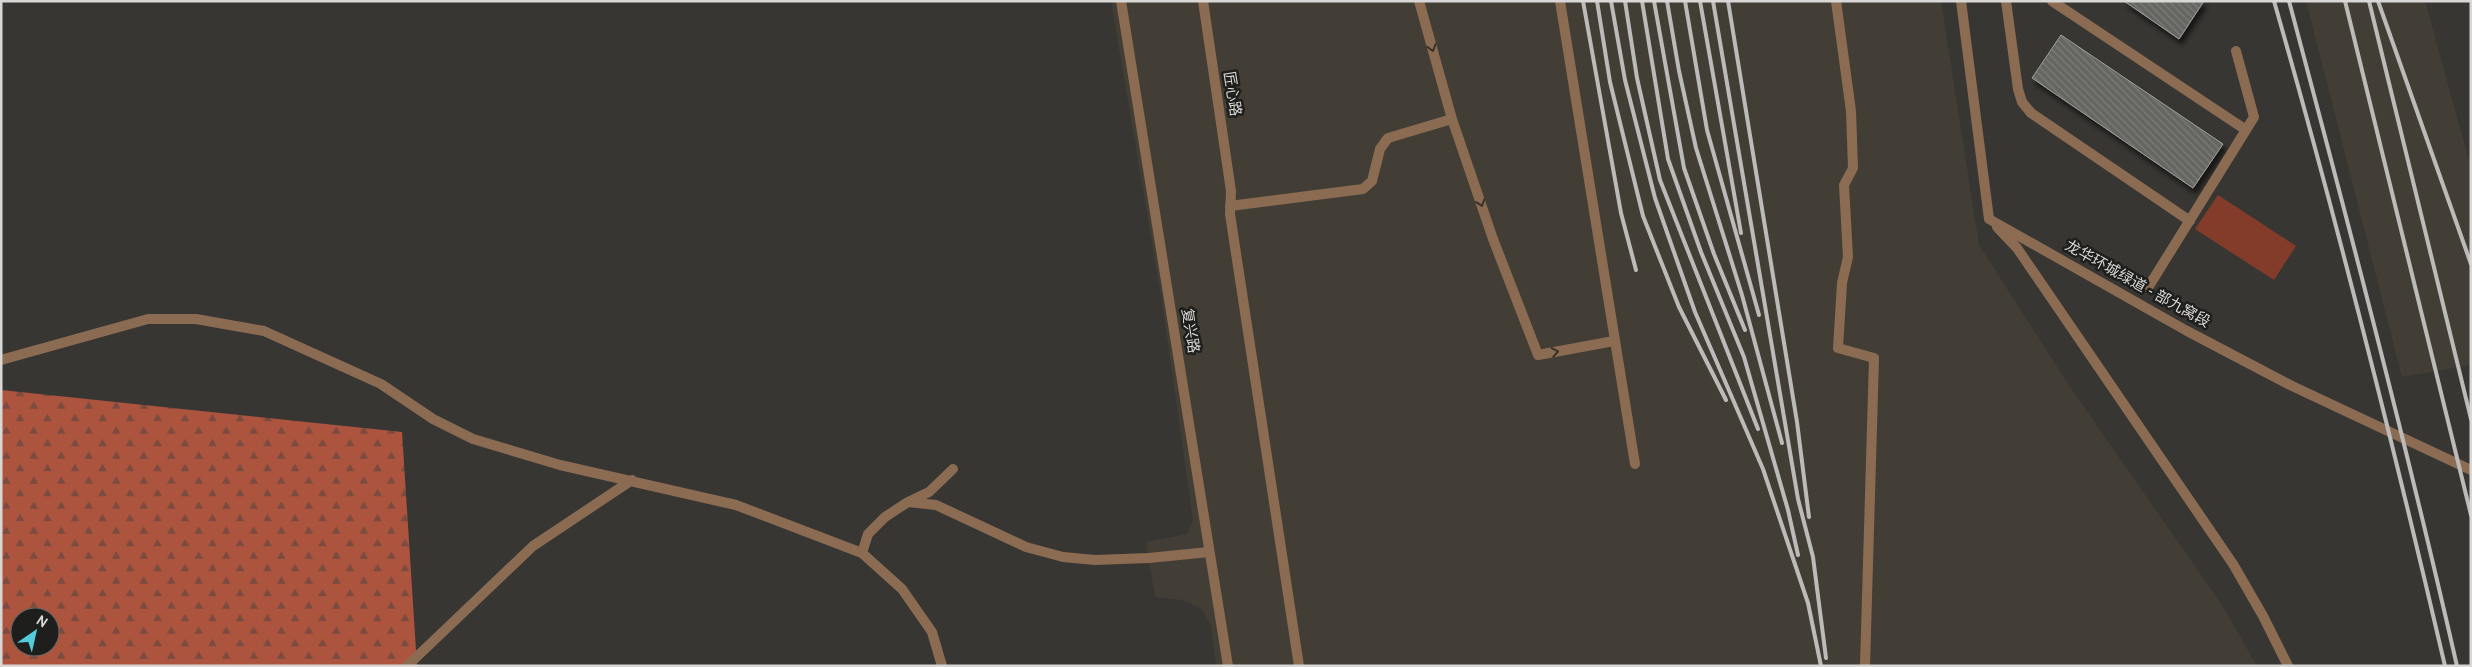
<svg xmlns="http://www.w3.org/2000/svg" width="2472" height="667" viewBox="0 0 2472 667" font-family="Overpass,'Noto Sans SC',sans-serif">
<defs>
<pattern id="forest-firs" width="22" height="20" patternUnits="userSpaceOnUse" patternTransform="scale(1.25)"><rect width="22" height="20" fill="#ac543e"/><path d="M5 1l3.5 6h-7zM16 11l3.5 6h-7z" fill="#7c4b3f"/></pattern>
<pattern id="building-back-hatch" width="6" height="6" patternUnits="userSpaceOnUse" patternTransform="scale(1.25)"><rect width="6" height="6" fill="#656662"/><path d="M-1 5l2 2M0 0l6 6M5-1l2 2" fill="none" stroke="#7a7b78"/></pattern>
<filter id="shadow"><feDropShadow dx="3" dy="5.5" stdDeviation="2.5" flood-color="#0009"/></filter>
</defs>
<rect width="100%" height="100%" fill="#383633"/>
<!-- built -->
<path fill="#433e35" d="M1111,1H1941L1979,245L2072,390L2222,605L2257,666H1216L1211,626L1202,609L1183,600L1155,597L1146,542L1187,534L1193,521L1163,308Z
M2306,1H2425L2471,168V365L2402,377Z"/>
<!-- green -->
<path fill="#833c2a" d="M2218,195L2296,246L2274,280L2195,229Z"/>
<!-- forest -->
<path fill="url(#forest-firs)" fill-rule="evenodd" d="M1,390L402,432L417,666H1ZM20,617H50V647H20Z"/>
<!-- building -->
<path fill="url(#building-back-hatch)" stroke="#9f9f9b" filter="url(#shadow)" d="M2124,1H2204L2179,39Z
M2061,35L2223,144L2193,188L2032,78Z"/>
<g fill="none" stroke-linecap="round" stroke-linejoin="round">
<!-- lane -->
<path stroke="#8b6c53" stroke-width="10" d="M1121,1L1228,666
M1203,1L1231,191L1230,214L1299,666
M1419,1L1452,119L1493,239L1538,355L1614,341
M1560,1L1635,464
M1836,1L1851,111L1853,168L1844,185L1848,257L1842,283L1838,348L1874,358L1865,666
M1230,206L1363,189L1372,181L1380,149L1388,138L1452,119
M1149,558L1209,552"/>
<!-- street -->
<path stroke="#8b6c53" stroke-width="10" d="M1961,1L1989,219
M2006,1L2018,89L2022,102L2031,113L2190,221
M2052,1L2246,130
M1989,219L2187,331L2290,385L2471,470
M1997,227L2017,248L2233,564L2263,616L2288,666
M2149,286L2254,117L2236,51
M1,360L148,319H196L264,331L381,384L433,419L473,439L560,465L736,505L862,553L902,589L932,632L942,666
M908,502L929,492L953,469
M862,553L868,534L885,517L908,502L936,505L1026,547L1063,557L1095,560L1149,558
M407,666L533,546L632,480"/>
<!-- rail -->
<path stroke="#bcbbb9" stroke-width="4" d="M1583,1L1621,213L1636,270
M1597,1L1610,82L1643,216L1679,307L1726,400
M1611,1L1625,80L1655,198L1695,312L1763,469L1808,603L1821,666
M1625,1L1637,78L1660,180L1758,429
M1642,1L1668,159L1701,252L1744,357L1788,510L1798,555
M1654,1L1684,168L1714,254L1745,330
M1667,1L1679,71L1696,148L1742,295L1782,443
M1685,1L1707,130L1759,315
M1700,1L1741,233
M1713,1L1798,499L1813,557L1826,658
M1728,1L1797,422L1809,517
M2274,1C2337,221 2393,443 2445,666
M2289,1C2348,222 2406,443 2457,666
M2345,1L2471,515
M2369,1L2471,419
M2378,1L2471,264"/>
</g>
<!-- one-way arrows -->
<defs><path id="oneway-chevron" d="M-2-3.5L2.5 0L-2 3.5" fill="none" stroke-width="1.6" stroke-linecap="round" stroke-linejoin="round" transform="scale(1.25)"/></defs>
<g stroke="#39322a">
<use href="#oneway-chevron" transform="translate(1432 48) rotate(74)"/>
<use href="#oneway-chevron" transform="translate(1481 203) rotate(71)"/>
<use href="#oneway-chevron" transform="translate(1555 352) rotate(-10)"/>
</g>
<g text-anchor="middle" dominant-baseline="central" stroke-width="5" stroke-linejoin="round" paint-order="stroke">
<!-- street labels -->
<g font-size="15" fill="#d9d8d6" stroke="#1e1e1c">
<text transform="translate(1231 94) rotate(81)">匠心路</text>
<text transform="translate(2137 285) rotate(29)">龙华环城绿道 - 部九窝段</text>
<text transform="translate(1189 331) rotate(81)">复兴路</text>
</g>
</g>
<!-- border -->
<rect width="2472" height="667" fill="none" stroke="#d9d8d6" stroke-width="5"/>
<!-- north arrow -->
<g transform="translate(35 632) rotate(34)"><circle r="24" fill="#1e1e1c" stroke="#696866"/>
<path d="M0-4L9 19L0 12L-9 19Z" fill="#53cbda"/>
<text y="-8" font-size="14" font-weight="bold" text-anchor="middle" fill="#d9d8d6">N</text>
</g>
</svg>
